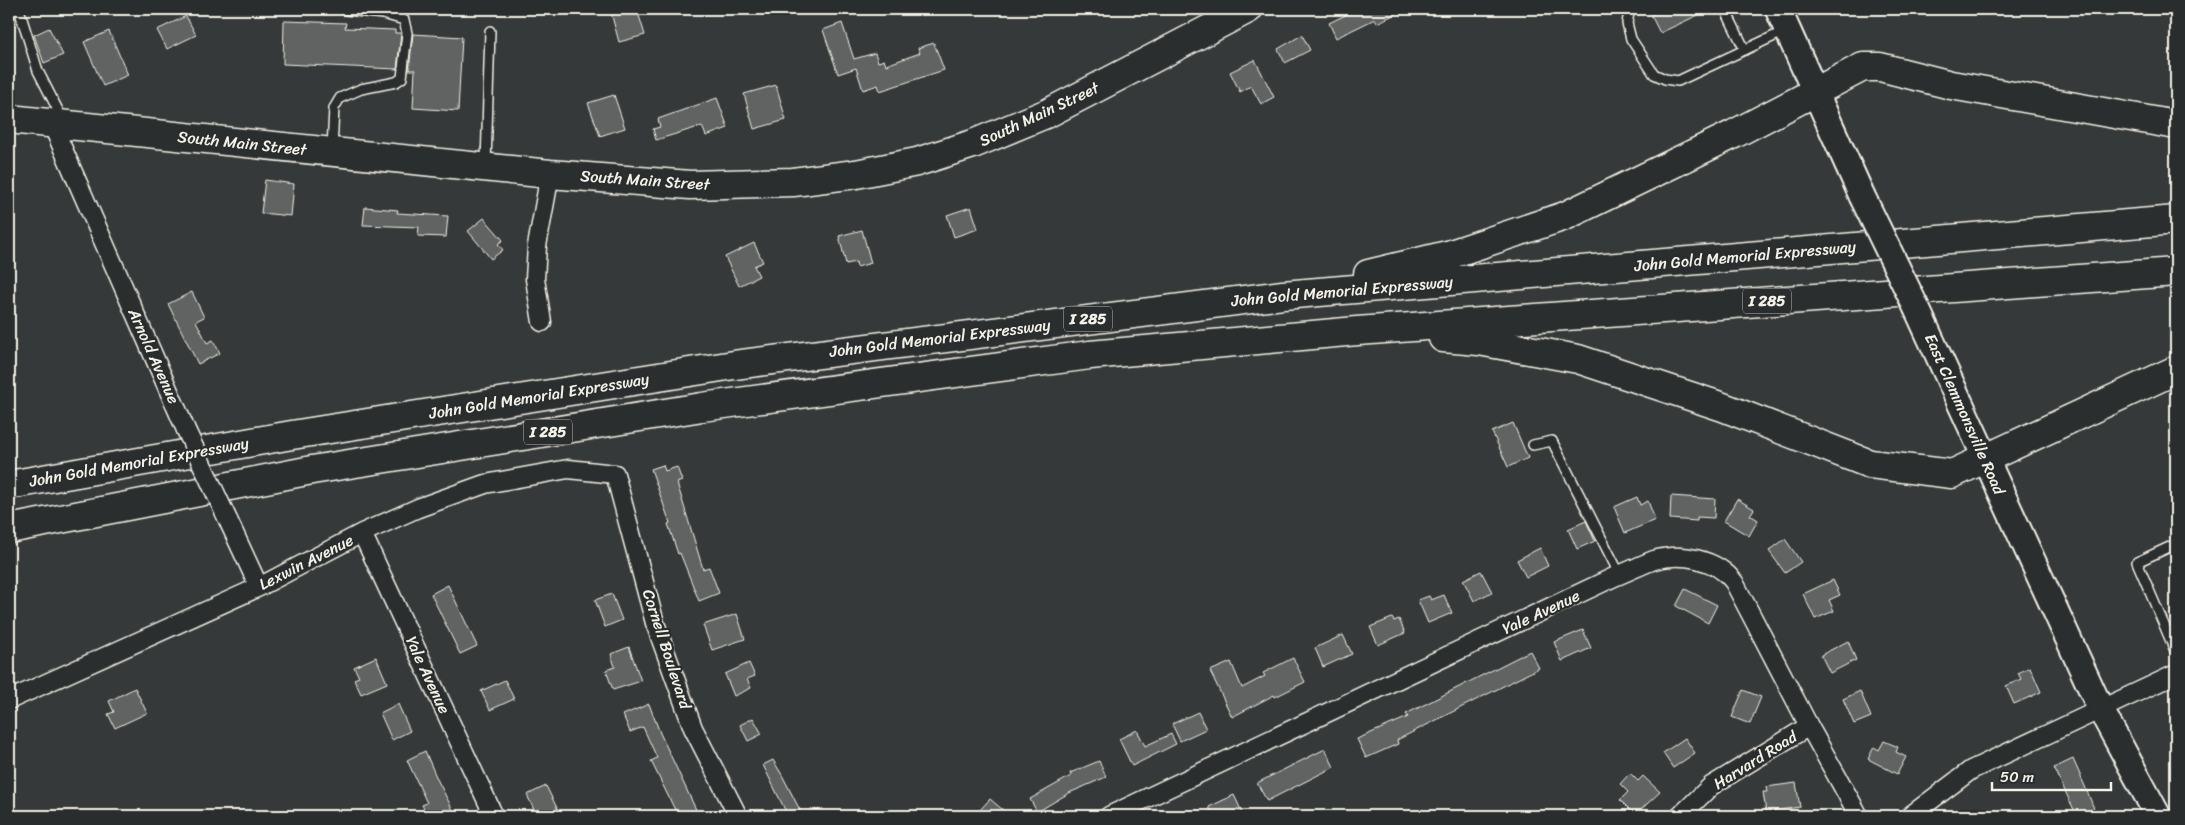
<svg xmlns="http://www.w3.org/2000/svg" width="2185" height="825" viewBox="0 0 2185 825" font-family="Sriracha,sans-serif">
<rect width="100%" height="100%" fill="#363939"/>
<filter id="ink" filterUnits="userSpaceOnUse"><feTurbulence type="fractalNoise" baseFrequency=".02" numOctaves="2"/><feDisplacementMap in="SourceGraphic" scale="10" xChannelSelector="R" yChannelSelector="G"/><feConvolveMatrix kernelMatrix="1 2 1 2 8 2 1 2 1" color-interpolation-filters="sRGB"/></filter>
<g filter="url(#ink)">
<!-- building -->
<path fill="#616362" stroke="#f4f1e8" d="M610,9H637L645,35L619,42Z
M1358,9H1406L1377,23L1375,19L1336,38L1329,23Z
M1663,9H1711L1660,33L1651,15Z
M186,16L196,35L167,49L157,30Z
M284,21L346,23L345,28L395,30V33H401L397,69L283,64Z
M842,23L854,59L875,53L878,62L884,60L886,65L920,53L918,48L934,43L944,70L880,91L878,85L863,90L856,68L838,74L823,30Z
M49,28L63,55L44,63L34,35Z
M109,31L128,75L103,86L84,42Z
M413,34L462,37L458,111L413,108L415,70H409Z
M1302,35L1310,50L1285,63L1278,49Z
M1255,60L1274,97L1261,104L1251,86L1240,92L1230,72Z
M776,85L786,120L754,129L744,94Z
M614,95L625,128L600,136L588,103Z
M717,98L728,128L706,136L702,126L656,140L653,129L660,127L658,119Z
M265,180L294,184L291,216L261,213Z
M365,207L398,210L397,213L448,216L446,237L418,236L419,227L363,225Z
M971,207L978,229L954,237L947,215Z
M484,218L503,240L498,244L503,250L491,259L468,231Z
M862,230L871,263L857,267L856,262L846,264L839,236Z
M754,243L763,262L754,266L759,276L739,286L725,257Z
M192,292L204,317L196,321L207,343L213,340L220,353L198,364L168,304Z
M1513,423L1528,458L1508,467L1492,432Z
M663,465L665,471L677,467L682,481L677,483L703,569L709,567L719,593L699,601L680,553L678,554L668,524L670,523L651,469Z
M1671,496L1715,499L1714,518L1697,517V521L1670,519Z
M1637,497L1640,505L1648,501L1655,520L1625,533L1614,507Z
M1737,499L1754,509L1750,515L1758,520L1749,536L1724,521Z
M1586,521L1595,541L1577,549L1568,529Z
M1785,539L1801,562L1785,573L1769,551Z
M1540,548L1548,566L1526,577L1517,560Z
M1481,571L1492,592L1474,601L1463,580Z
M1833,580L1840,595L1829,600L1834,611L1815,619L1803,594Z
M448,585L477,646L460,654L431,594Z
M1685,589L1717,605L1708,623L1676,606Z
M612,594L622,620L605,627L595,600Z
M1444,595L1452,613L1428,623L1418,600L1429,596L1431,600Z
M737,614L745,639L712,650L703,625Z
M1392,618L1394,621L1399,619L1405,633L1378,645L1370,627Z
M1583,630L1591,648L1562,661L1554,642Z
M1343,635L1352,654L1323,667L1315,648Z
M1848,641L1856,660L1830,673L1821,655Z
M629,647L641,681L613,690L606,670L615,667L611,654Z
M1530,651L1539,668L1397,740L1398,744L1366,758L1357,739L1408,717L1406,714Z
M376,657L387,683L361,694L354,679L359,677L354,667Z
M1293,658L1305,682L1275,697L1274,695L1232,717L1210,671L1231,662L1242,688L1265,676L1263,673Z
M749,663L755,676L747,679L751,688L734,696L725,674Z
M2030,667L2041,692L2014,704L2006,686L2021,679L2018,673Z
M505,680L514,699L490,710L481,691Z
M135,688L147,713L115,728L108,714L114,712L109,701Z
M1743,690L1761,697L1750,724L1732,717Z
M1860,691L1871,717L1854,724L1843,699Z
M398,704L410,731L392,740L380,713Z
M649,704L660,733L699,816H678L651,761L657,758L643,727L630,732L623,715Z
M1198,712L1206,729L1180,741L1172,724Z
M753,718L762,734L748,741L740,725Z
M1137,730L1145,746L1171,734L1176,744L1132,766L1119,739Z
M1685,738L1695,753L1673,768L1663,753Z
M1884,741L1898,747L1896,752L1906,757L1897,774L1868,759L1874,747L1879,750Z
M1325,749L1334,767L1267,801L1257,783Z
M425,751L437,779L456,816H428L422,805L427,803L407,760Z
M2073,759L2087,791L2097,816H2077L2054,768Z
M773,760L782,775L803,816H788L763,765Z
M1099,761L1106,777L1069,793L1037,812L1030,799L1071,776L1070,773Z
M1630,773L1638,781L1643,776L1660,792L1635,815L1620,800L1628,792L1620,784Z
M1796,783L1800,807L1766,812L1763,792H1767L1766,787Z
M546,786L561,816H537L527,795Z
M1234,795L1242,812L1234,816H1213L1209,807Z
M990,799L1010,816H987L980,810Z"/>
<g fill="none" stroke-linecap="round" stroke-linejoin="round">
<defs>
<path id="service" d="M19,9L38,71L63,120
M1630,9L1627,23L1631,39L1654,74L1665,79L1678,81L1785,31
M1725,9L1745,50
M332,149L334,108L340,98L361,89L396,82L402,78L407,33L404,20L383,14L346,10
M486,164L490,31
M1533,445L1552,441L1620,575
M2176,544L2137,562L2176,653"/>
<path id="minor" d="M52,124L186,430
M542,322L535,279L537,246L550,174
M228,520L259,587
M362,533L494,816
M9,700L259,587L362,533L418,508L485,484L568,469L615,474L655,623L693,728L738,816
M1109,816L1614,577C1627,572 1641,565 1654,560C1681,552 1717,559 1734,582L1809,726L1859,816
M1680,816L1711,786L1809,726
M1910,816L1971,770L2176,674"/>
<path id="secondary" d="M1778,9L1862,196
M1917,309L2101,710L2158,816"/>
<path id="primary" d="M9,119L550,174L690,185L793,182L856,174L917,162L973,144L1048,113L1248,9"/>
<path id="motorway" d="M1368,274L1451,254L1565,216L1734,134L1863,67H1880L1951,85L2176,125
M1443,338L1479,341L1578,359L1723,407L1870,464L1952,474L2176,370
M9,485L292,435L734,365L1283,295L2176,220
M9,529L312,470L702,407L1090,355L1357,331L2176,272"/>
</defs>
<!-- service casing -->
<use href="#service" stroke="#f4f1e8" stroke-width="12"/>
<!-- minor casing -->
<use href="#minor" stroke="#f4f1e8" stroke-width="21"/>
<!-- secondary casing -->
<use href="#secondary" stroke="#f4f1e8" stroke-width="29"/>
<!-- primary casing -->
<use href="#primary" stroke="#f4f1e8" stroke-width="31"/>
<!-- motorway casing -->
<use href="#motorway" stroke="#f4f1e8" stroke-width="31"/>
<!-- service -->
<use href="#service" stroke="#2a2d2e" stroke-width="9"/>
<!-- minor -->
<use href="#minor" stroke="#2a2d2e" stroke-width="18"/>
<!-- secondary -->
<use href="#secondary" stroke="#2a2d2e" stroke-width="25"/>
<!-- primary -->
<use href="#primary" stroke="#2a2d2e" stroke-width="28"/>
<!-- motorway -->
<use href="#motorway" stroke="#2a2d2e" stroke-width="28"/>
<defs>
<path id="minor-bridge" d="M186,430L228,520"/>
<path id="secondary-bridge" d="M1862,196L1917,309"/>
</defs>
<!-- minor-bridge casing -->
<use href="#minor-bridge" stroke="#f4f1e8" stroke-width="21" stroke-linecap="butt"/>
<!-- secondary-bridge casing -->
<use href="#secondary-bridge" stroke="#f4f1e8" stroke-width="29" stroke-linecap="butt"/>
<!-- minor-bridge -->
<use href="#minor-bridge" stroke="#2a2d2e" stroke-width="18"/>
<!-- secondary-bridge -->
<use href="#secondary-bridge" stroke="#2a2d2e" stroke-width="25"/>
</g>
</g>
<g text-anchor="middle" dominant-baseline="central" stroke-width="4.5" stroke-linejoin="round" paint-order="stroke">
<!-- shield labels -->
<g fill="#2a2d2e" stroke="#b7b6b0" stroke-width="1">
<rect x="1743" y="288.5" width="48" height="25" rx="4"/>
<rect x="1064" y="306.5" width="48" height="25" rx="4"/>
<rect x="524" y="419.5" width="48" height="25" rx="4"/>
</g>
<g font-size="15" font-weight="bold" fill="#f4f1e8">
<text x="1767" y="301">I 285</text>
<text x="1088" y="319">I 285</text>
<text x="548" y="432">I 285</text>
</g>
<!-- street labels -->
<g font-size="16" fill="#f4f1e8" stroke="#2a2d2e">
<text transform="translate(1039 114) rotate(-25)">South Main Street</text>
<text transform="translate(242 143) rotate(6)">South Main Street</text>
<text transform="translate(645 180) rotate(4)">South Main Street</text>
<text transform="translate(1745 256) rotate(-5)">John Gold Memorial Expressway</text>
<text transform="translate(1342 291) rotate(-5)">John Gold Memorial Expressway</text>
<text transform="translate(940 338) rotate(-7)">John Gold Memorial Expressway</text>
<text transform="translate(154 356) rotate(66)">Arnold Avenue</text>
<text transform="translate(539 396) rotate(-9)">John Gold Memorial Expressway</text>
<text transform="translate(1965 414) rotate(66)">East Clemmonsville Road</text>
<text transform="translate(139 462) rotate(-10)">John Gold Memorial Expressway</text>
<text transform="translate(306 562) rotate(-27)">Lexwin Avenue</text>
<text transform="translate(1541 612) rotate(-25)">Yale Avenue</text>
<text transform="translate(667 649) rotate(72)">Cornell Boulevard</text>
<text transform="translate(428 675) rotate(65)">Yale Avenue</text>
<text transform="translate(1755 760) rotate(-32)">Harvard Road</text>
</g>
</g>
<!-- margin -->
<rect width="2185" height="825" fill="none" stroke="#2a2d2e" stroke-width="30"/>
<rect x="15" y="15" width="2155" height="795" fill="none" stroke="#f4f1e8" stroke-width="2" filter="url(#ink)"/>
<!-- scale -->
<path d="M1992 782v8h119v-8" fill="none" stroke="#f4f1e8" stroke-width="2.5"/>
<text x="2000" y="782" font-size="15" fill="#f4f1e8" stroke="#2a2d2e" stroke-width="4" paint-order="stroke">50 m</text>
</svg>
